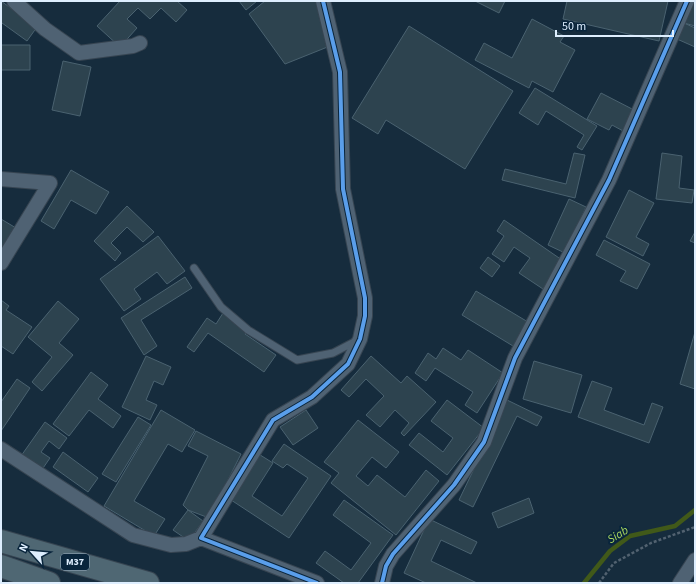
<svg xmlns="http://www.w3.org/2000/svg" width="696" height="584" viewBox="0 0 696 584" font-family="'Source Sans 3',sans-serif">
<rect width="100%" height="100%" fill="#162c3d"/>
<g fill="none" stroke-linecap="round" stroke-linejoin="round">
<!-- stream -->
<path stroke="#415919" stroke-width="4.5" d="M584,583L610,551L630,536L675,526L695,510"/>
</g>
<!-- building -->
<path fill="#2d434f" stroke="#4a6270" d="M1,1L37,27L27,41L2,23L1,24Z
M120,1H177L187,10L176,22L161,8L150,19L138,8L127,19L137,28L120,47L97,26Z
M239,1H257L246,10Z
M265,1H317L330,46L285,64L249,14Z
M475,1H505L499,13Z
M567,1H668L659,41L563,19Z
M692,1H695V26L684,23Z
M532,19L564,36L560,42L575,50L553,92L532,81L529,88L475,60L484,43L512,58Z
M684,23L695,28V47L677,39Z
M409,26L513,91L465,169L386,120L378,134L352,118Z
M1,45H30V70H1Z
M63,61L91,67L80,116L52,110Z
M535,88L597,126L582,150L577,147L584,135L546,111L538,125L519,113Z
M601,93L636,111L625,132L612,125L609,130L587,119Z
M574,153L585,155L575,198L502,180L505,169L566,184Z
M662,153L682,156L679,188L694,190L692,203L656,199Z
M71,170L109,192L96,214L71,200L54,229L41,221Z
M629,190L654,203L636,237L649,244L643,256L606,237Z
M569,199L586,207L565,253L548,245Z
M127,206L154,232L143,242L127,227L111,243L121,253L115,261L94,241Z
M1,219L16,228L1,253Z
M504,220L562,260L543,289L519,273L530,258L514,247L504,262L492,254L504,236L497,231Z
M695,232V243L690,241Z
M158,236L185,271L167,284L157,272L134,289L141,299L124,311L100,279Z
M604,240L650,264L637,289L620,281L626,271L596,255Z
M488,257L500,266L492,277L480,268Z
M185,277L192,288L141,320L157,346L144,355L121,318Z
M476,291L528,322L513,346L462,315Z
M1,300L9,306L6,310L32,327L13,354L1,346Z
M58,301L79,319L59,343L73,355L42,391L32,382L52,357L28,337Z
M223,313L248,330L245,334L276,355L264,372L208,333L194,352L187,347L207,318L216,324Z
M695,332V389L680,384Z
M443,348L461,360L468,350L503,373L477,413L465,405L473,392L435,368L426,381L415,373L428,353L436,359Z
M146,356L171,367L163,385L154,381L146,400L157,405L150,420L122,407Z
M371,356L401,383L407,376L436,402L404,436L401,433L409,423L395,410L380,427L366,415L384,396L366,379L349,397L341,390Z
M534,361L582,375L571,413L523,399Z
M91,372L108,385L98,399L121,416L113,428L89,410L69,436L53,424Z
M17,379L30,388L1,431V402Z
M592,381L612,388L604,410L644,425L652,403L663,407L649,443L578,417Z
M447,400L484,428L447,475L409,445L419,433L443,452L453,438L431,421Z
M507,400L542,417L537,426L517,416L473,507L459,500Z
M161,410L195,430L182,452L168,444L134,501L165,519L154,536L104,506Z
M306,410L318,428L293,445L280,427Z
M138,417L151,425L116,482L102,474Z
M358,420L399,452L386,468L372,457L356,476L368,486L377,475L405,497L426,470L439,481L396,535L331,483L339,473L324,462Z
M45,422L67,438L59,449L49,441L41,452L50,458L41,471L21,456Z
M196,431L241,454L209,518L188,510L183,505L208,456L188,446Z
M284,444L331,476L289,538L228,498L257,453L273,463L252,496L282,516L308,478L287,464L283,468L272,461Z
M63,452L98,478L88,492L53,467Z
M529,498L534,513L498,528L492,513Z
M344,500L393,535L358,583H344L316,563L325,551L351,570L371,543L333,515Z
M188,510L203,521L189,541L173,530Z
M429,519L477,542L471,554L441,540L431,561L477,583H426L404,573Z"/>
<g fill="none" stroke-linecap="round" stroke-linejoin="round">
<defs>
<path id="lane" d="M194,268L221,307L248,330L297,360L333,353L358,340"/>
<path id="street" d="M14,1L45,29L79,53L133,46L140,43
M1,179L50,183L1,263
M1,449L133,535L171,545L186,544L201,538
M317,583L201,538L273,420L312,397L348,364L360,339L365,316V298L343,189L340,72L323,1
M382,583L386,566L393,554L454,485L484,442L515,358L609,180L687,1
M680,583L695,560"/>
<path id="primary" d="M1,541L148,583
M1,566L49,583"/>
</defs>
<!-- lane casing -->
<use href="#lane" stroke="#374552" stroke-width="9"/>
<!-- street casing -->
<use href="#street" stroke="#374552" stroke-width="16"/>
<!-- primary casing -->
<use href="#primary" stroke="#374552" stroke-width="24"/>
<!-- path -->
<path stroke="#526270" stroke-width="2.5" stroke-dasharray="3 2" stroke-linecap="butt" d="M599,583L614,563L651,543L695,527"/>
<!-- lane -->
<use href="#lane" stroke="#4f6273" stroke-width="7"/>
<!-- street -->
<use href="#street" stroke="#4f6273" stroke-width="14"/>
<!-- primary -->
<use href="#primary" stroke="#4f6773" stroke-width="22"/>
<defs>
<path id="cycleway" d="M317,583L201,538L273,420L312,397L348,364L360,339L365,316V298L343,189L340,72L323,1
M382,583L386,566L393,554L454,485L484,442L515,358L609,180L687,1"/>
</defs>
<!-- cycleway casing -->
<use href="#cycleway" stroke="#09253c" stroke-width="6"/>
<!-- cycleway -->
<use href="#cycleway" stroke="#5a9eea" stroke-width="4"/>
</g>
<g text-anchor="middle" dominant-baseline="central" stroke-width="4" stroke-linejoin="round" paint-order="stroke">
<!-- shield labels -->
<rect fill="#09253c" stroke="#9eb2c4" stroke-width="1" x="61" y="554" width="28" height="16" rx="3"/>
<g font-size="10" font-weight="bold" fill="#deeefe">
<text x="75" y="562">M37</text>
</g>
<!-- water labels -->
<g font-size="12" font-style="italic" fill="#aad65e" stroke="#09253c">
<text transform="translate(618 535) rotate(-32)">Siab</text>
</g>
</g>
<!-- border -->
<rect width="696" height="584" fill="none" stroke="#deeefe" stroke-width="4"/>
<!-- north arrow -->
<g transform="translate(32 552) rotate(297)" stroke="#09253c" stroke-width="3" paint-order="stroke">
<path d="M0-3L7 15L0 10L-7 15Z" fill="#deeefe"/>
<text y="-6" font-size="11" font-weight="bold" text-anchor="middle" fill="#deeefe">N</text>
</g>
<!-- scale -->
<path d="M556 30v6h117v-6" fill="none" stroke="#deeefe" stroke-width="2"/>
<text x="562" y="30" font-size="12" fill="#deeefe" stroke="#09253c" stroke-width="3" paint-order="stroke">50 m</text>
</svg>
